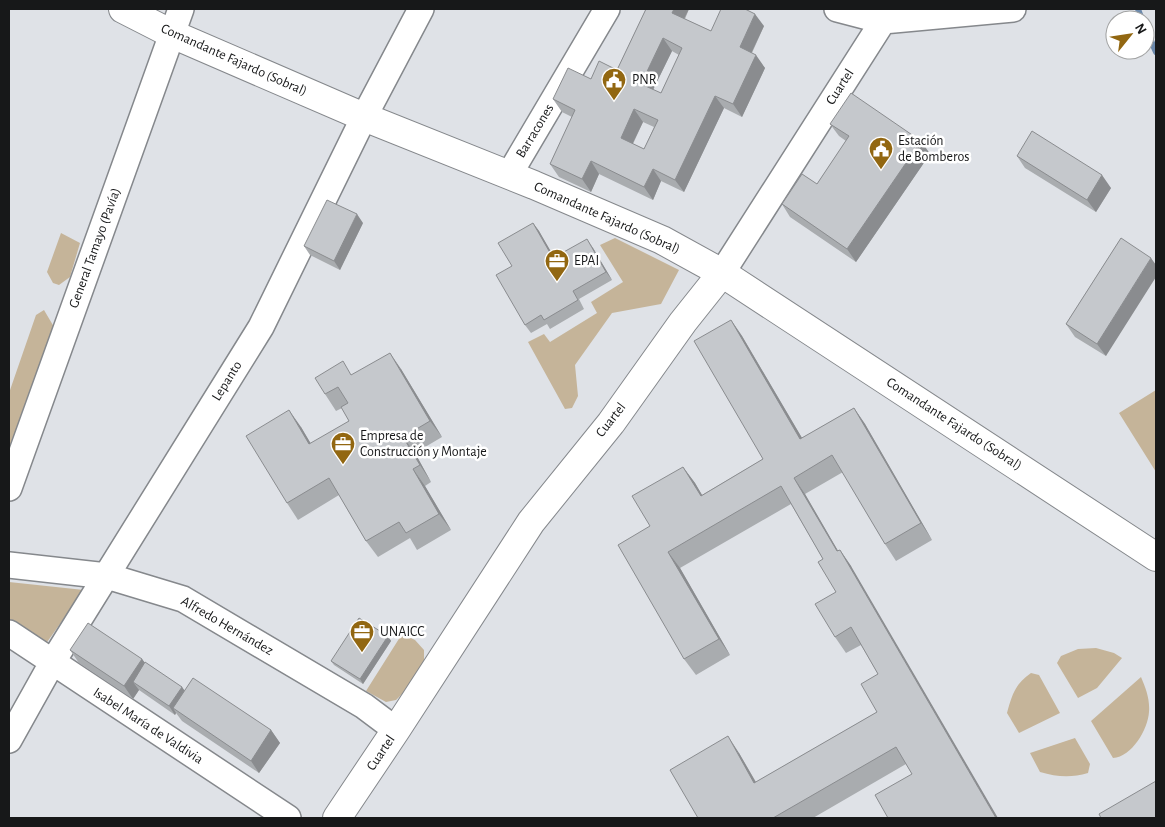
<svg xmlns="http://www.w3.org/2000/svg" width="1165" height="827" viewBox="0 0 1165 827" font-family="'Alegreya Sans',sans-serif">
<rect width="100%" height="100%" fill="#dfe2e7"/>
<!-- green -->
<path fill="#c5b499" d="M61,233L80,243L70,277L59,285L53,283L47,272Z
M615,238L679,270L661,304L612,313L575,365L578,396L572,408L565,409L528,342L544,334L550,342L597,313L591,302L623,282L600,245Z
M44,310L54,327L9,463V393L36,315Z
M1156,390V472L1119,413Z
M9,582L84,590L45,645L9,621Z
M402,634L415,640L424,650V662L405,691L396,700L386,702L366,691Z
M1096,648L1114,653L1122,658L1097,688L1078,698L1057,663L1061,656L1078,649Z
M1031,673L1039,675L1060,713L1019,733L1007,713C1012,695 1015,684 1031,673Z
M1141,677C1146,689 1150,699 1149,712C1148,729 1132,757 1113,758L1091,721Z
M1075,738L1090,764L1088,773C1071,778 1057,777 1040,772L1030,753Z"/>
<g fill="none" stroke-linecap="round" stroke-linejoin="round">
<!-- stream -->
<path stroke="#6b89ac" stroke-width="6" d="M1138,9L1142,20
M1145,27L1156,52"/>
<defs>
<path id="minor" d="M837,9L883,21L1013,9
M509,175L607,9
M722,273L883,21
M9,488L181,9
M9,565L107,576L183,599L364,706L396,730
M9,633L288,818
M9,740L52,663L261,327L364,117L421,9"/>
<path id="tertiary" d="M337,818L396,730L531,522L611,423L683,322L722,273"/>
<path id="secondary" d="M123,9L172,34L364,117L534,185L662,240L722,273L1156,557"/>
</defs>
<!-- minor casing -->
<use href="#minor" stroke="#85888c" stroke-width="28"/>
<!-- tertiary casing -->
<use href="#tertiary" stroke="#85888c" stroke-width="30"/>
<!-- secondary casing -->
<use href="#secondary" stroke="#85888c" stroke-width="30"/>
<!-- minor -->
<use href="#minor" stroke="#fff" stroke-width="25"/>
<!-- tertiary -->
<use href="#tertiary" stroke="#fff" stroke-width="28"/>
<!-- secondary -->
<use href="#secondary" stroke="#fff" stroke-width="28"/>
</g>
<!-- wall -->
<path fill="#a9acaf" fill-rule="evenodd" d="M646,9H689L685,19L711,31L764,26L752,53L765,68L742,117L724,108L684,192L661,181L653,200L599,174L591,192L559,177L550,164L572,117L562,112L553,99L591,79L617,70ZM672,51L679,55L661,93L653,90ZM643,122L654,127L644,149L633,144Z
M830,124L921,141L930,154L856,262L790,217L782,204L817,184L846,141L839,136Z
M1017,156L1111,188L1096,212L1025,168Z
M363,223L340,270L310,255L304,246Z
M533,223L539,231L554,258L593,248L612,280L579,299L584,309L550,329L547,324L531,333L525,325L512,266Z
M1121,238L1106,356L1075,337L1066,324Z
M731,320L742,336L802,438L854,408L865,424L932,540L896,561L885,544L843,472L805,494L838,551L840,550L851,566L912,774L906,764L813,818H698L739,753L756,782L877,712L878,674L861,645L846,653L835,637L836,592L823,559L791,504L680,568L730,655L696,675L684,659L650,526L683,467L695,483L702,495L763,459Z
M401,369L442,437L415,453L431,482L425,486L451,530L417,550L410,538L378,557L366,541L339,495L298,520L287,503L301,427L311,444L349,421L342,408L336,411L325,394L352,375Z
M388,636L391,641L363,684L334,665L331,661Z
M70,650L142,659L145,663L182,687L184,691L271,730L280,743L259,773L182,721L176,713L175,715L139,690L133,699L79,663Z"/>
<!-- shaded-wall -->
<path fill="#8a8c8f" d="M674,9H689L681,25L672,13Z
M755,14L764,26L748,60L740,47Z
M663,38L672,51L650,96L641,84Z
M756,55L765,68L742,117L733,104Z
M715,96L724,108L684,192L675,180Z
M634,109L643,122L629,151L621,138Z
M921,141L930,154L856,262L847,249Z
M591,161L599,174L591,192L582,179Z
M653,169L661,181L653,200L644,187Z
M1102,175L1111,188L1096,212L1087,200Z
M357,214L363,223L340,270L334,261Z
M533,223L539,231L560,267L553,258Z
M587,239L593,248L612,280L606,272Z
M1151,258L1156,265V277L1106,356L1097,344Z
M731,320L742,336L812,455L800,439Z
M390,353L401,369L442,437L430,421Z
M854,408L865,424L932,540L921,523Z
M289,410L301,427L321,461L309,444Z
M403,437L415,453L431,482L420,465Z
M683,467L695,483L712,512L701,496Z
M413,469L425,486L451,530L439,514Z
M794,478L805,494L848,568L837,551Z
M840,550L851,566L998,818H996Z
M668,552L680,568L730,655L719,639Z
M388,636L391,641L363,684L360,679Z
M142,659L151,671L133,682L139,690L133,699L124,686Z
M182,687L188,695L173,708L176,713L175,715L169,706Z
M271,730L280,743L259,773L251,761Z
M728,736L739,753L766,800L754,783Z"/>
<!-- building -->
<path fill="#c5c8cc" stroke="#8a8c8f" fill-rule="evenodd" d="M646,9H674L672,13L711,31L721,9H745L755,14L740,47L756,55L733,104L715,96L675,180L653,169L644,187L591,161L582,179L550,164L575,110L553,99L568,68L591,79L599,61L617,70ZM663,38L682,48L661,93L641,84ZM634,109L658,120L644,149L621,138Z
M851,93L921,141L847,249L782,204L802,174L817,184L849,136L830,124Z
M1032,131L1102,175L1087,200L1017,156Z
M327,200L357,214L334,261L304,246Z
M533,223L553,258L587,239L606,272L573,291L578,300L544,320L541,315L525,325L496,275L512,266L498,243Z
M1121,238L1151,258L1097,344L1066,324Z
M731,320L800,439L854,408L921,523L885,544L832,455L794,478L837,551L840,550L996,818H888L875,795L912,774L896,747L773,818H698L670,770L728,736L754,783L877,712L861,684L878,674L851,627L835,637L815,604L836,592L818,562L823,559L781,486L668,552L719,639L684,659L618,545L650,526L632,496L683,467L701,496L763,459L694,341Z
M390,353L430,421L403,437L420,465L413,469L439,514L406,533L399,522L366,541L329,478L287,503L246,436L289,410L309,444L349,421L341,407L348,403L338,387L325,394L315,378L343,361L351,375Z
M359,618L388,636L360,679L331,661Z
M88,623L142,659L124,686L70,650Z
M145,662L182,687L169,706L133,682Z
M193,678L271,730L251,761L173,708Z
M1156,781V818H1101L1099,814Z"/>
<!-- icons -->
<defs>
<symbol id="civic-pin" viewBox="-11 -11 22 30"><path d="M0 17L-7.5 6A9.5 9.5 0 1 1 7.5 6Z" fill="#926711" stroke="#fff"/><path d="M-.6-6.5H3V-4.5H.6V-3L4-1V1h2V6H-6V1h2V-1L-.6-3ZM-1.2 2.5V6h2.4V2.5Z" fill="#fff"/></symbol>
<symbol id="office-pin" viewBox="-11 -11 22 30"><path d="M0 17L-7.5 6A9.5 9.5 0 1 1 7.5 6Z" fill="#926711" stroke="#fff"/><path d="M-6-3h4V-5.5h4V-3h4V5H-6ZM-1-4.5V-3h2v-1.5ZM-6 0V1H6V0Z" fill="#fff"/></symbol>
</defs>
<g fill-rule="evenodd">
<use href="#civic-pin" x="600" y="66" width="28" height="38"/>
<use href="#civic-pin" x="867" y="135" width="28" height="38"/>
<use href="#office-pin" x="543" y="247" width="28" height="38"/>
<use href="#office-pin" x="329" y="430" width="28" height="38"/>
<use href="#office-pin" x="348" y="618" width="28" height="38"/>
</g>
<g text-anchor="middle" dominant-baseline="central" stroke-width="5" stroke-linejoin="round" paint-order="stroke">
<!-- street labels -->
<g font-size="14" fill="#171819" stroke="#fff">
<text transform="translate(234 60) rotate(24)">Comandante Fajardo (Sobral)</text>
<text transform="translate(840 87) rotate(-57)">Cuartel</text>
<text transform="translate(535 131) rotate(-59)">Barracones</text>
<text transform="translate(607 218) rotate(24)">Comandante Fajardo (Sobral)</text>
<text transform="translate(95 248) rotate(-70)">General Tamayo (Pavía)</text>
<text transform="translate(227 381) rotate(-58)">Lepanto</text>
<text transform="translate(611 420) rotate(-52)">Cuartel</text>
<text transform="translate(954 424) rotate(33)">Comandante Fajardo (Sobral)</text>
<text transform="translate(227 626) rotate(30)">Alfredo Hernández</text>
<text transform="translate(148 726) rotate(33)">Isabel María de Valdivia</text>
<text transform="translate(381 753) rotate(-56)">Cuartel</text>
</g>
<!-- poi labels -->
<g font-size="14" fill="#171819" stroke="#fff" text-anchor="start">
<text x="632" y="80">PNR</text>
<text x="898" y="141">Estación<tspan x="898" dy="16">de Bomberos</tspan></text>
<text x="574" y="261">EPAI</text>
<text x="360" y="436">Empresa de<tspan x="360" dy="16">Construcción y Montaje</tspan></text>
<text x="380" y="632">UNAICC</text>
</g>
</g>
<!-- border -->
<rect width="1165" height="827" fill="none" stroke="#171819" stroke-width="20"/>
<!-- north arrow -->
<g transform="translate(1130 35) rotate(60)"><circle r="24" fill="#ffffff" stroke="#a2a3a3"/>
<path d="M0-4L9 19L0 12L-9 19Z" fill="#926711"/>
<text y="-8" font-size="14" font-weight="bold" text-anchor="middle" fill="#171819">N</text>
</g>
</svg>
